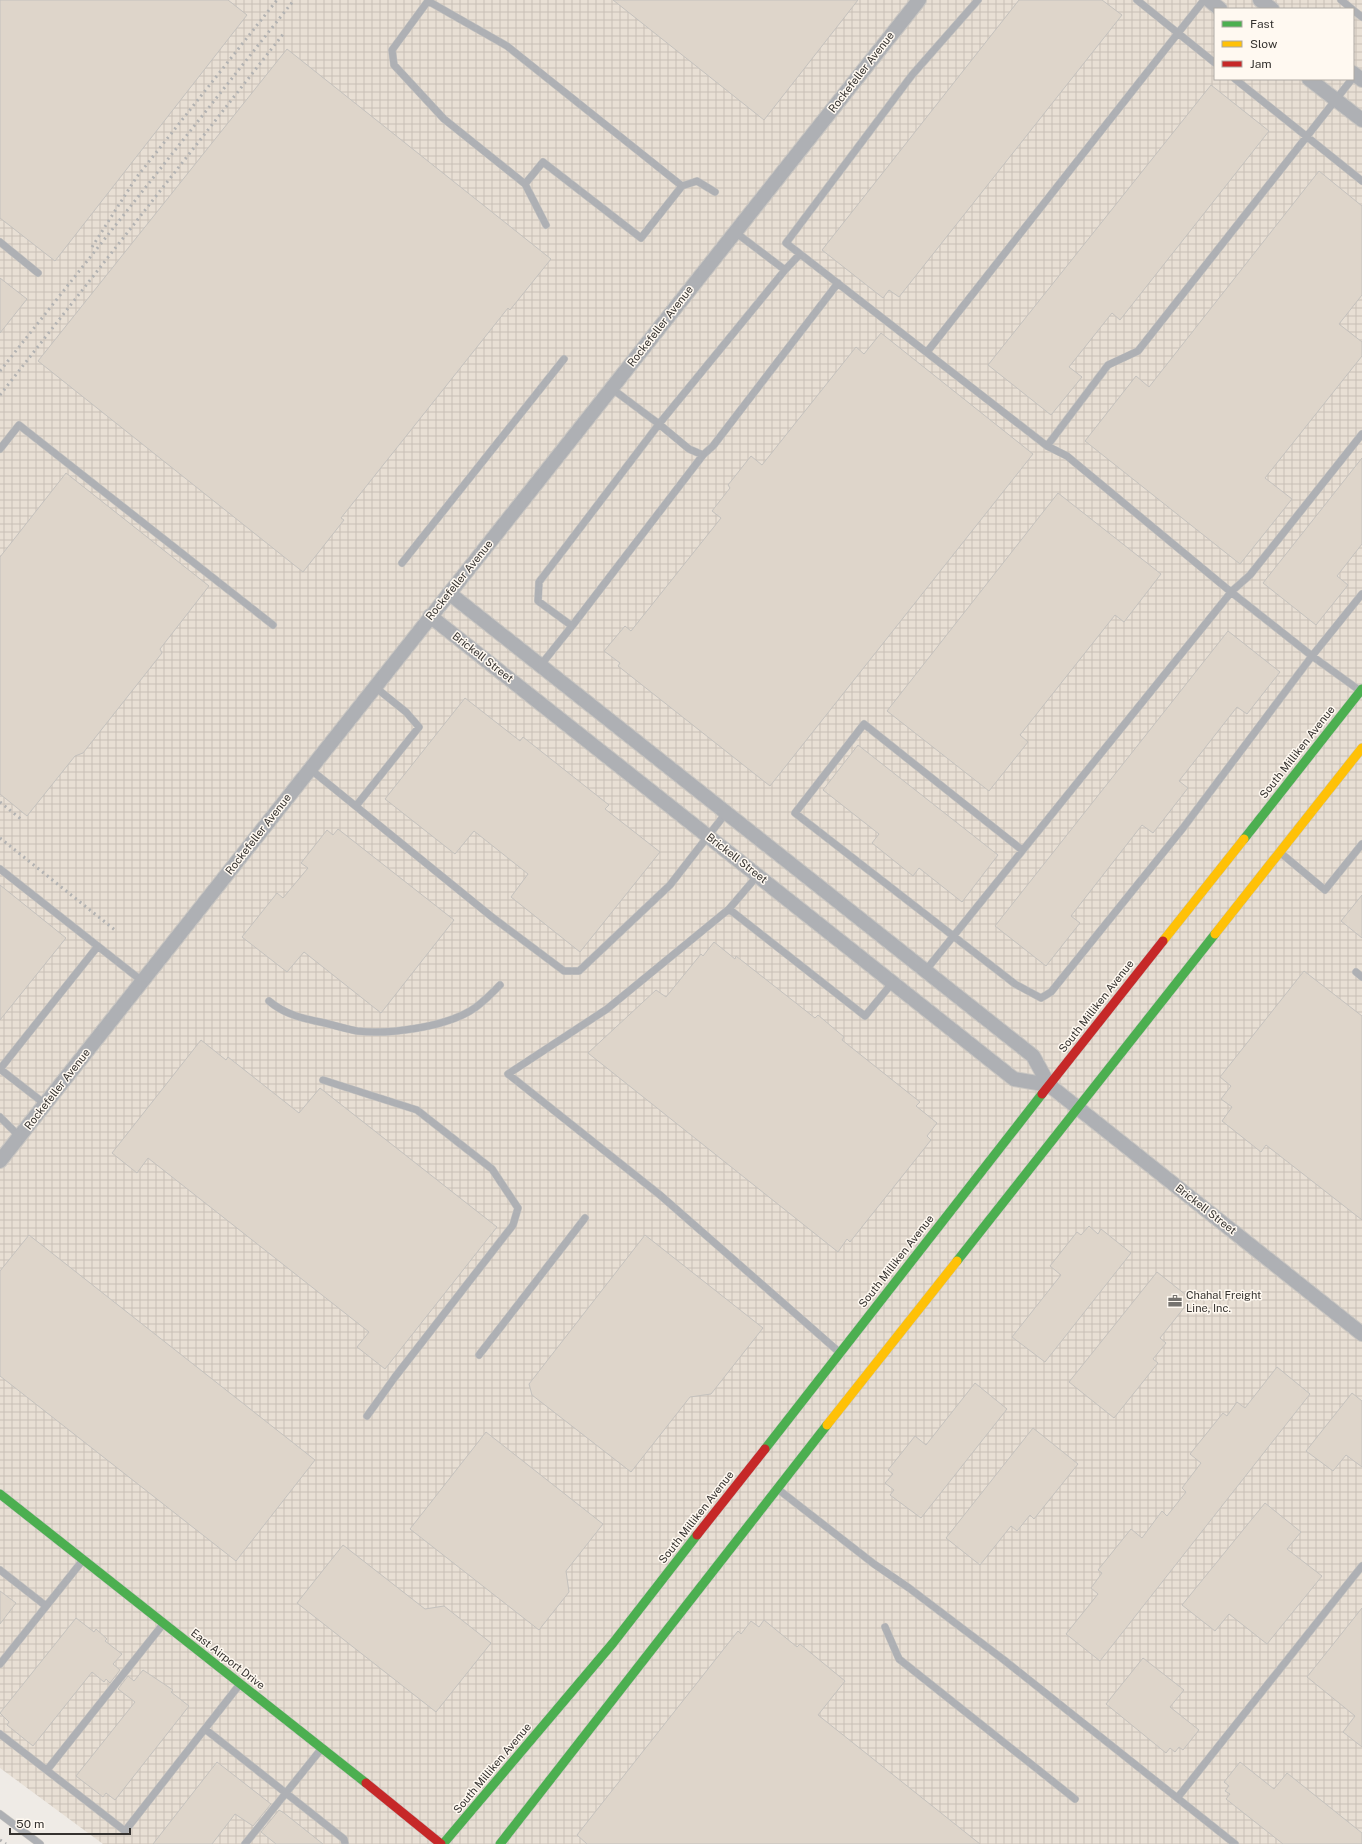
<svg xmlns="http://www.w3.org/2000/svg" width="1362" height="1844" viewBox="0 0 1362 1844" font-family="'Public Sans',sans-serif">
<defs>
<pattern id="industrial-grid" width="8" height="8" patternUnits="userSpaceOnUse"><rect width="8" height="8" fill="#e8dfd4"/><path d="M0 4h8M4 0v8" fill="none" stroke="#c8c0b6"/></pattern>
</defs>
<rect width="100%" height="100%" fill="#efebe6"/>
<!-- industrial -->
<path fill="url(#industrial-grid)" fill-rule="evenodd" d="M0,0H1362V1844H103L0,1768ZM1215,9H1353V79H1215Z"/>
<!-- building -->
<path fill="#ded5ca" stroke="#c4c1bd" d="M0,0H228L247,15L55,261L0,218Z
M613,0H858L764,120Z
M1019,0H1102L1122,15L899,297L889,290L883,298L822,250Z
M287,49L551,259L510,310L508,308L341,518L344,520L303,572L38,361Z
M1211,85L1269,131L1120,320L1112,313L1069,367L1082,377L1051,415L988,365Z
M1319,171L1362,206V295L1339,324L1362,342V356L1265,478L1292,499L1240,564L1085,441L1136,376L1149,387Z
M0,278L27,299L0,333Z
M881,333L1033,454L770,786L618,666L620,663L604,651L625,626L631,631L721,518L712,511L730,488L728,485L751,456L762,465L856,347L864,354Z
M1362,458V544L1337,576L1348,585L1316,625L1263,583Z
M66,473L209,586L160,649L162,653L83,753L75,756L27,816L0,794V557Z
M1058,493L1161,574L1124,622L1115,615L1020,735L1028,742L989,791L887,711Z
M1228,631L1280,672L1247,714L1237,707L1179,781L1188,788L1153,833L1142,825L1071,916L1080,923L1046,966L995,926Z
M465,698L520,741L523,737L609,805L605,809L660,852L580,952L511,897L528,874L474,831L455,854L385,799Z
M858,745L998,855L962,902L919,868L913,876L872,843L879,834L823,790Z
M338,829L454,920L381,1013L304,952L287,972L242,937L277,893L283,898L308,868L301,863L327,830L333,835Z
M0,885L66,938L0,1020Z
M1362,895V938L1341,921Z
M714,942L735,959L736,956L815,1018L818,1015L844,1037L842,1040L920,1102L916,1106L937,1123L927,1136L931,1140L850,1242L847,1239L838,1252L588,1053L656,990L666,997L701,954L703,956Z
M1304,971L1362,1016V1220L1266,1145L1261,1152L1222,1121L1232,1107L1221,1099L1231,1086L1220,1077Z
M201,1040L226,1060L228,1057L299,1113L320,1088L497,1227L385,1369L357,1347L369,1332L148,1158L137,1173L112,1153Z
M1089,1226L1098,1234L1101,1229L1131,1253L1045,1362L1012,1337L1061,1275L1050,1266L1077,1232L1081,1235Z
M29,1235L315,1460L236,1561L0,1376V1271Z
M645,1235L763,1328L711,1394L690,1397L631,1472L532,1395L529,1384Z
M1157,1272L1191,1299L1160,1338L1166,1343L1153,1359L1158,1363L1114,1418L1069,1382Z
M1277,1367L1310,1394L1100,1661L1066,1634L1098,1594L1091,1588L1102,1573L1098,1570L1131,1529L1142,1538L1162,1511L1167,1516L1186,1492L1182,1488L1201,1463L1190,1454L1223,1413L1227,1416L1237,1402L1245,1408Z
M975,1383L1007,1409L921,1518L890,1495L894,1490L885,1483L893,1474L888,1470L915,1436L926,1445Z
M1352,1393L1362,1401V1467L1346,1455L1333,1471L1306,1451Z
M1033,1428L1078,1464L1034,1519L1030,1515L1017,1531L1011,1526L980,1565L946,1538Z
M486,1432L603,1524L566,1571L569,1592L539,1630L410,1529Z
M1265,1503L1301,1532L1287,1549L1322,1576L1267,1644L1229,1614L1215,1631L1182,1605Z
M343,1545L425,1609L444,1606L491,1643L436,1712L297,1603Z
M0,1591L16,1603L0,1624Z
M1362,1608V1747L1343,1732L1355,1716L1307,1677Z
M76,1618L94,1632L96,1629L107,1639L105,1641L122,1654L113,1664L120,1670L110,1683L106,1679L104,1682L92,1672L33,1746L7,1725L9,1722L0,1713Z
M764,1620L797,1647L800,1644L845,1681L818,1715L980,1844H587L577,1835L738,1631L741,1634L751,1621L759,1627Z
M1143,1658L1184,1690L1170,1707L1199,1730L1183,1750L1179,1747L1175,1752L1170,1748L1166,1753L1106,1704Z
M143,1670L173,1690L171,1692L189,1706L115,1800L106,1793L103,1797L76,1776L135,1702L118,1689L128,1676L134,1681Z
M217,1762L271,1804L253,1826L235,1814L212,1844H153Z
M1240,1762L1274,1789L1287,1773L1362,1833V1844H1283L1226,1799L1230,1794L1225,1791L1229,1786L1224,1782Z
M279,1810L284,1813L323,1844H276L261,1832Z"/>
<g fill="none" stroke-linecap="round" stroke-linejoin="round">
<defs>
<path id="lane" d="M978,0L912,75L786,243L1047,446L1067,456L1231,592L1312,656L1362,594
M1137,0L1215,63
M1341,0L1352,9
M1353,10L1362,17
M1235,79L1362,181
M525,184L543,162L641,238L682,186
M546,225L525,184L444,119L394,65L392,50L428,1L507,46L682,186L697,181L715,192
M0,242L38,273
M785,270L800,254
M927,352L1204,0
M611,388L659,424L785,270L735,232
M1047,446L1108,365L1138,351L1352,79
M0,449L19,425L273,625
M402,563L564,359
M572,626L703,455
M540,666L572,626L538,601L539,582L659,424L689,449L703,455L713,446L838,283
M310,769L492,917L564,971H579L670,885L726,813
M356,806L419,727L406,712L375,687
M1022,850L864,724L795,813L1015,984L1041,998L1051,992L1183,828L1312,656L1359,690
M1282,854L1325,890L1362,844
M0,869L142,981
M758,875L729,909L865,1016L893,982
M729,909L607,1009L508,1074L660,1195L839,1352
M926,970L1232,591L1250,575L1362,434
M1356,972L1362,977
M269,1001C285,1015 305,1019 325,1023C336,1026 347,1029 357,1031C388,1035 443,1027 470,1011C481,1005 491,994 500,985
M0,1069L98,946
M0,1069L45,1104
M323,1080L417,1110L492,1169L518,1208L513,1225L395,1377L367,1416
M0,1117L19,1136
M479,1355L585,1218
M779,1490L874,1564L909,1588L1004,1660L1235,1844
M0,1570L46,1606
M885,1627L899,1659L1075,1799
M0,1664L83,1560
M205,1729L344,1839L345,1844
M0,1734L125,1831L240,1684
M47,1770L164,1623
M1178,1797L1362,1566
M0,1814L40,1844
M245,1844L322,1748"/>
<path id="street" d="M1209,0L1220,9
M1260,0L1272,9
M1353,73L1362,80
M1309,79L1362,120
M449,593L1033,1056L1049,1085L1362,1334
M430,616L1014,1079L1049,1085
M0,1161L919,0"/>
<path id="fast" d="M1244,839L1362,689
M957,1261L1215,934
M765,1449L1042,1094
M0,1494L366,1783
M443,1844L613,1643L697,1535
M500,1844L827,1425"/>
<path id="slow" d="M1215,934L1362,748
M1163,941L1244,839
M827,1425L957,1261"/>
<path id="jam" d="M1042,1094L1163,941
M697,1535L765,1449
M366,1783L441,1844"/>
</defs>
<!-- lane casing -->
<use href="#lane" stroke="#c9c6c2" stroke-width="8"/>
<!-- street casing -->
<use href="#street" stroke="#c9c6c2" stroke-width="16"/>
<!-- fast casing -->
<use href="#fast" stroke="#c9c6c2" stroke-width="10"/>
<!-- slow casing -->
<use href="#slow" stroke="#c9c6c2" stroke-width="10"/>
<!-- jam casing -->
<use href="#jam" stroke="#c9c6c2" stroke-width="10"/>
<!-- lane -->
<use href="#lane" stroke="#aeb0b4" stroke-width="7"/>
<!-- street -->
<use href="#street" stroke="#aeb0b4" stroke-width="14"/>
<!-- fast -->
<use href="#fast" stroke="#4caf50" stroke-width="9"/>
<!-- slow -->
<use href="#slow" stroke="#ffc107" stroke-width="9"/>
<!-- jam -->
<use href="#jam" stroke="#c62828" stroke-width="9"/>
<!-- rail -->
<path stroke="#b2b2b2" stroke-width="3" stroke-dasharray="2 4" stroke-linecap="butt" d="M92,247L136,178L277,0
M0,371L294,0
M0,395L284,33
M0,802L22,820
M0,838L115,930
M0,1840L6,1844"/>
</g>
<!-- icons -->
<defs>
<symbol id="office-bare" viewBox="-9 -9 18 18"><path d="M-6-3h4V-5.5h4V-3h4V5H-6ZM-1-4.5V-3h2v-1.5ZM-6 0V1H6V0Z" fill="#76736f" stroke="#fff9f1" stroke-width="2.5" paint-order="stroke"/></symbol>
</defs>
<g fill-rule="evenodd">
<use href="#office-bare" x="1165" y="1291" width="20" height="20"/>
</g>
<g text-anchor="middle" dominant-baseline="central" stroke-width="3" stroke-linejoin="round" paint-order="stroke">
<!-- street labels -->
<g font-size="11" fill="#35322f" stroke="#fff9f1">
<text transform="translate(861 72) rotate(-52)">Rockefeller Avenue</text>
<text transform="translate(660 326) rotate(-52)">Rockefeller Avenue</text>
<text transform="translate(459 580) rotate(-51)">Rockefeller Avenue</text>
<text transform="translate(483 657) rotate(38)">Brickell Street</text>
<text transform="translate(1297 752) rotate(-52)">South Milliken Avenue</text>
<text transform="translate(258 834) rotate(-52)">Rockefeller Avenue</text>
<text transform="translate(737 858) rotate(38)">Brickell Street</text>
<text transform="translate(1096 1006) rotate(-52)">South Milliken Avenue</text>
<text transform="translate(57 1089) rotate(-52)">Rockefeller Avenue</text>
<text transform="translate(1206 1209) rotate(38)">Brickell Street</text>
<text transform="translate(896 1261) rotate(-52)">South Milliken Avenue</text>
<text transform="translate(696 1517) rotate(-52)">South Milliken Avenue</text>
<text transform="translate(228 1659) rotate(38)">East Airport Drive</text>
<text transform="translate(492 1768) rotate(-50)">South Milliken Avenue</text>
</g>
<!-- poi labels -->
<g font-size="11" fill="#35322f" stroke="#fff9f1" text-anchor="start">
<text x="1186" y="1295">Chahal Freight<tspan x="1186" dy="13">Line, Inc.</tspan></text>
</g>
</g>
<!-- legend -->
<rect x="1214" y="8" width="140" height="72" fill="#fff9f1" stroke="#aea9a3"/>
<rect x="1222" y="21" width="20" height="6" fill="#4caf50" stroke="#aea9a3"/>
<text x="1250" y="28" font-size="12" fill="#35322f">Fast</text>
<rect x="1222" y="41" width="20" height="6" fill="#ffc107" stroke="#aea9a3"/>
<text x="1250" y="48" font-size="12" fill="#35322f">Slow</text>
<rect x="1222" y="61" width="20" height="6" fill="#c62828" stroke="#aea9a3"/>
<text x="1250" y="68" font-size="12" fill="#35322f">Jam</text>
<!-- scale -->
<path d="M10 1828v6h120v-6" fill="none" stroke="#35322f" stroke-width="2"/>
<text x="16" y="1828" font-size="12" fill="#35322f" stroke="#fff9f1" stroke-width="3" paint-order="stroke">50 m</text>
</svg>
